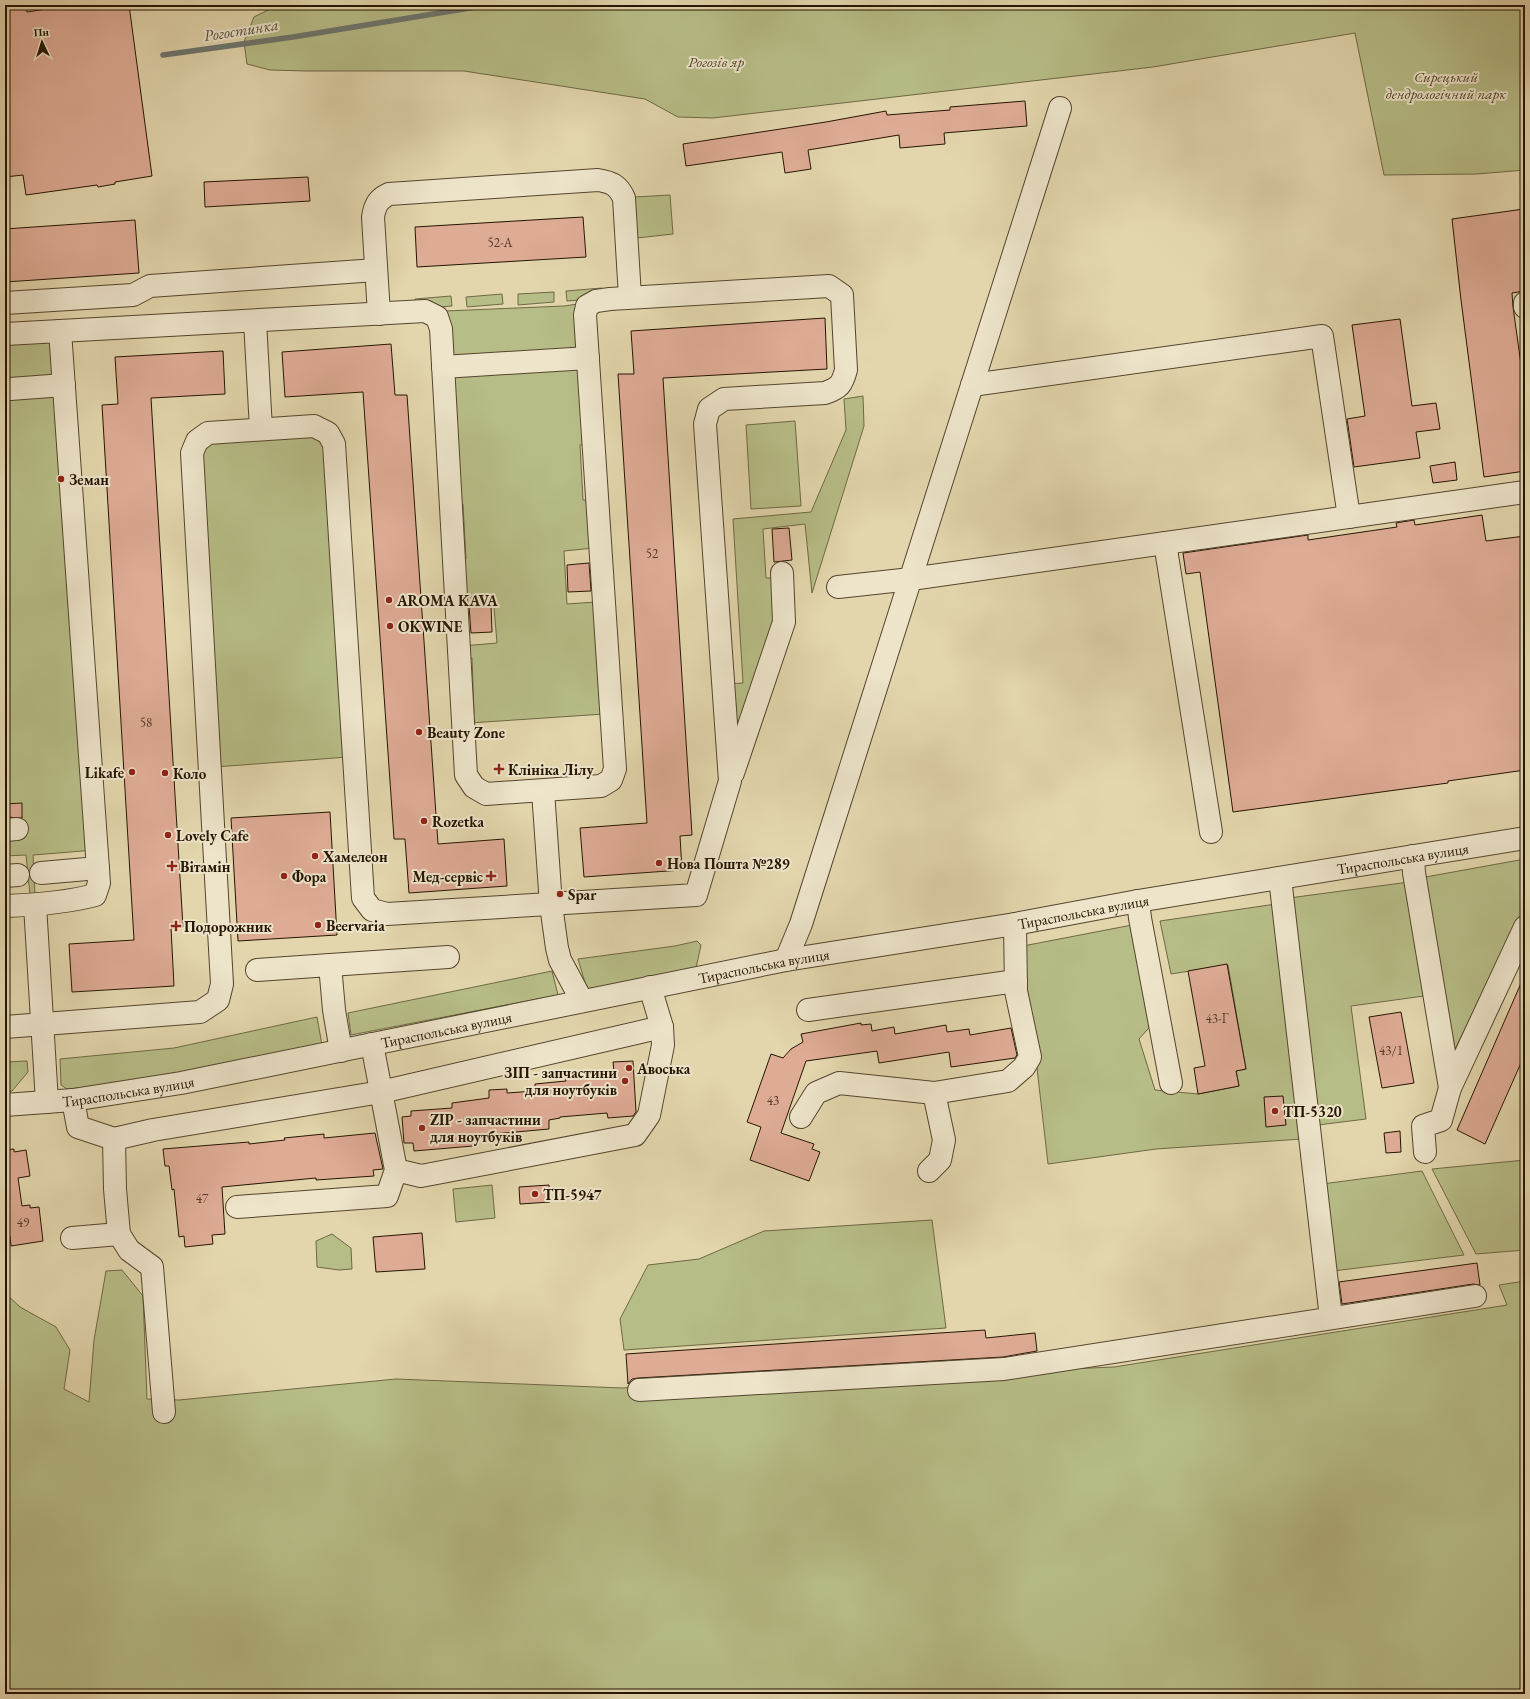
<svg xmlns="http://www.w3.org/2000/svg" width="1530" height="1699" viewBox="0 0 1530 1699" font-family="'EB Garamond',serif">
<rect width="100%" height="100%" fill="#e3d6ad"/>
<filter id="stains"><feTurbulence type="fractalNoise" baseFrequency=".005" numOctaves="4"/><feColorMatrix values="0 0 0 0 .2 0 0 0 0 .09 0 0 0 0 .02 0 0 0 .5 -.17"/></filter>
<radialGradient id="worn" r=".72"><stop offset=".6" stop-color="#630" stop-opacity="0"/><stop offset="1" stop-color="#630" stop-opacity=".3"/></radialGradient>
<!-- green -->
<path fill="#b7bd87" stroke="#6e6944" d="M278,5H1525V170L1477,174L1384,175L1355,33L1153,67L713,118L678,117L645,99L464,71H307L270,70L247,64L244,42L254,17Z
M670,195L673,234L637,238L635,197Z
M602,288L603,298L567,301L566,291Z
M554,292V302L518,305V294Z
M502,294L503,304L467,307L466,297Z
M451,296L452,306L416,309L415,299Z
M578,304L581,348L449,358L445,311L564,306Z
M50,337L95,850L33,855L35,895H30L26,855L5,856V341Z
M579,363L587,444L580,445L583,500H590L594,548L564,551L567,604L596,602L604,714L470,723L466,714H474L472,658H463L462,646L497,643L493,595L461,598L459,560L466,559L463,504H454V371Z
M863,396L864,426L812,593L805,524L763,529L766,578H774L778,622L738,739L728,684L743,683L733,519L811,512L846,430L844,399Z
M795,421L801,506L751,509L746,425Z
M312,433L323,439L348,757L215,767L199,446L208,439Z
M1525,859V909L1455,1049L1420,878Z
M1409,882L1424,996L1351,1006L1366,1119L1318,1125L1289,898Z
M1276,904L1302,1139L1156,1149L1048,1164L1037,1068L1026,1008L1023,946L1132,925L1156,1020L1139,1039L1155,1090L1198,1094L1239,1086L1236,1071L1246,1069L1228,965L1171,974L1160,921Z
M697,941L701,945L696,968L587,989L578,959L675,946Z
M552,971L558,995L351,1035L348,1013Z
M317,1017L322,1045L163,1079L67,1089L61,1085L60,1059L174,1048Z
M27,1061L28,1072L12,1091L5,1092V1062Z
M1525,1160V1250L1476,1254L1432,1169Z
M1422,1171L1464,1255L1333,1271L1322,1184Z
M492,1185L495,1218L456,1222L453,1189Z
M932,1220L946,1328L624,1350L620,1319L648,1265L699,1259L764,1231Z
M332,1234L351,1248L352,1269L339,1270L317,1267L316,1241Z
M122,1270L143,1296L147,1399L179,1400L396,1379L622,1388L1114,1367L1507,1305L1499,1285L1525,1281V1694H6L5,1293L20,1307L56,1327L70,1350L64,1389L89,1402L94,1340L106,1271Z"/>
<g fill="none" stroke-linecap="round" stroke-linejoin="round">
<!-- stream -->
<path stroke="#6d766f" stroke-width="5.5" d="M163,55L293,37L488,5"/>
</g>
<!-- building -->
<path fill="#deab95" stroke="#261502" d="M5,5H26L27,12L71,5H129L152,176L115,182V184L98,187L97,185L26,195L23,175L5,177Z
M1025,101L1027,126L944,133L945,144L900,148L899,135L808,150L811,169L785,173L782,152L686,166L683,144L826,122L886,111L887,115L950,110V107Z
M308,177L310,201L205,207L204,182Z
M1524,209L1525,291L1512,293L1513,307L1525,393V471L1484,477L1461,300L1452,219Z
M583,217L586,257L417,267L415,227Z
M135,220L139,273L5,282V229Z
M825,318L827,369L663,378L692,835L680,836L682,870L584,877L580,828L647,823L618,374H634L631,331Z
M1400,319L1412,406L1436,403L1440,429L1416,432L1420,458L1354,467L1347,419L1365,416L1352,325Z
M391,344L395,395H407L438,844L504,839L507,886L409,893L405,839H394L363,392L285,397L282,352Z
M223,351L225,394L151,398L183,927L171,928L174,986L72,992L69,944L134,940L102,405L118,404L115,357Z
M1455,462L1457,480L1433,483L1430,466Z
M1482,515L1486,541L1525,536V616H1521L1525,644V770L1448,781V783L1233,812L1200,572L1186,574L1183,553L1308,535V540L1397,527L1396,523L1414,520L1415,525Z
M789,528L792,560L774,562L772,529Z
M589,563L591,591L568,592L567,565Z
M491,605L492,632L471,633L469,606Z
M22,803V818L5,817V804Z
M330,812L337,935L238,941L231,818Z
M1227,964L1246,1069L1236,1071L1239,1086L1198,1094L1194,1068L1205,1066L1188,971Z
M1525,974V1054L1485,1144L1457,1130Z
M1401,1012L1414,1083L1382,1088L1369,1017Z
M861,1023V1025L871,1024L872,1031L894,1027L895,1034L946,1025L947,1032L969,1029L970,1035L1011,1028L1017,1055L1015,1058L951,1067L949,1052L879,1063L877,1051L806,1061L781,1133L814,1144L812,1149L820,1152L809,1181L750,1160L761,1127L747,1122L771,1054L783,1058L791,1049L803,1042L801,1034Z
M633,1061L636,1112L633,1116L608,1118L607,1113L560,1117V1118L549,1120V1129L472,1136L473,1146L414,1151L413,1143H404L402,1117L411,1116V1111L452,1108V1103L489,1098V1090L507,1089V1093L535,1091V1084L566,1081L565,1076L614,1072L613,1062Z
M1283,1096L1286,1125L1266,1127L1264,1097Z
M1400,1131L1401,1152L1386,1153L1384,1133Z
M375,1133L383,1169L373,1170L374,1176L316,1180V1178L222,1187L225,1234L212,1235L213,1244L185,1247L184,1236L179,1237L174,1189L172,1190L169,1166H165L163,1149L249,1142V1144L285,1140L284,1138L324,1134V1138Z
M14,1149V1152L26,1150L30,1176L18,1178L22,1206L30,1205V1208L39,1207L43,1241L11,1246L10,1236L5,1237V1150Z
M549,1185L550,1202L520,1204L519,1187Z
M422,1233L425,1269L376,1272L373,1237Z
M1477,1263L1480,1285L1473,1284L1342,1304L1339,1282Z
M985,1330L986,1338L1035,1333L1037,1351L1003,1357L638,1378L632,1379L628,1384L626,1354Z"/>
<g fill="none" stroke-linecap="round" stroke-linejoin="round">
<defs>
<g id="minor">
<path d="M5,303L133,295L150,286L376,270"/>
<path d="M1525,303V307"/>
<path d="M379,314L373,217C375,205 378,199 389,194L598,180C611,182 618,185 624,198L630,297"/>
<path d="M255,321L261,429"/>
<path d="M5,334L60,331L99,883L95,895C65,903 35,905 5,906"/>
<path d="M443,367L588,358"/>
<path d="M972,385L1322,336L1349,517"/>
<path d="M10,389L64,385"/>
<path d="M1165,543L1211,832"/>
<path d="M838,587L911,579L1525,492"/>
<path d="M733,773L784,622L782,573"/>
<path d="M543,791L551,905L557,948L560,960L582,1001"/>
<path d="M5,830L17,829"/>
<path d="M1413,856L1414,873L1450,1088L1441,1120L1423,1126L1425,1152"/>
<path d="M41,873L98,868"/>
<path d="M5,876L18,875"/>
<path d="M1280,878L1331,1318"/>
<path d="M1138,901L1140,918L1171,1083"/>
<path d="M35,905L47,1102"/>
<path d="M786,960L801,924L1060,108"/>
<path d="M330,965L448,957"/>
<path d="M257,970L330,965L334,1010L341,1051"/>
<path d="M808,1010L1016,981"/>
<path d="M5,1027L200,1012L218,1000L222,984L192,453L197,441L208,433L314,426L328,433L334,444L363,898L372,910L387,914L696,895L730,781L705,424L709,409L724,399L825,393C839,388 842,385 846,370L842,295L829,286L610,299L596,301L587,306L585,315L615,769L611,780L601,786L486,794L474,787L466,775L441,329L437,317L425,311L60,331"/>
<path d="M1450,1088L1525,927"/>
<path d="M73,1100L78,1127L114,1139L115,1189L119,1234L129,1250L152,1267L164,1412"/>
<path id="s1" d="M5,1105L73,1100L181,1083L786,960L1015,924L1138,901L1525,838"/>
<path d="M801,1117L816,1093L839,1083L934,1093L1008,1081L1024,1067L1030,1057L1016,991L1015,924"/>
<path d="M114,1139L153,1130L381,1092L662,1027"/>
<path d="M396,1170L421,1176L635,1135L649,1115L663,1045L662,1027L650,987"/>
<path d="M929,1171L940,1160L944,1140L934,1093"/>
<path d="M237,1207L387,1196L396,1170L372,1044"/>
<path d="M72,1238L119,1234"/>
<path d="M639,1390L1004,1369L1475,1296"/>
</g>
</defs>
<!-- minor casing -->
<use href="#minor" stroke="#55452d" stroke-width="24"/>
<!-- minor -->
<use href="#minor" stroke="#ede4ca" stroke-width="22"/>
</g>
<!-- markers -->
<g fill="#8f2418" stroke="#ede4ca" stroke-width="1.5">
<circle cx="61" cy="479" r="4"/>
<circle cx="389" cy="600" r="4"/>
<circle cx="390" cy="626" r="4"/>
<circle cx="419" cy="732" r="4"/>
<path d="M497 763h4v4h4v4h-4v4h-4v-4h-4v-4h4z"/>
<circle cx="132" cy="772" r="4"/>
<circle cx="165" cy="773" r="4"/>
<circle cx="424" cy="821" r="4"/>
<circle cx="168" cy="835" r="4"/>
<circle cx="315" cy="856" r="4"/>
<circle cx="659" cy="863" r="4"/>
<path d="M170 860h4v4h4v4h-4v4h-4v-4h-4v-4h4z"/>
<circle cx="284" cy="876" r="4"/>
<path d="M489 870h4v4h4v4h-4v4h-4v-4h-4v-4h4z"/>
<circle cx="560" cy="894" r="4"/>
<circle cx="318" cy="925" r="4"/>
<path d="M174 920h4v4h4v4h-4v4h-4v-4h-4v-4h4z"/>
<circle cx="629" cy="1068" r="4"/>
<circle cx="625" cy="1081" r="4"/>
<circle cx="1275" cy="1111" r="4"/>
<circle cx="422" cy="1128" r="4"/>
<circle cx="535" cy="1194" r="4"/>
</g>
<g text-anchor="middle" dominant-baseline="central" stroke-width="4" stroke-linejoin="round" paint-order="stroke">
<!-- number labels -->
<g font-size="13" fill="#543a27">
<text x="500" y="242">52-А</text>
<text x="652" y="553">52</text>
<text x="146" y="722">58</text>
<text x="1217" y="1018">43-Г</text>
<text x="1391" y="1050">43/1</text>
<text x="773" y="1100">43</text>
<text x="202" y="1198">47</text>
<text x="23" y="1222">49</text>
</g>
<!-- park labels -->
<g font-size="15" font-style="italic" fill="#52472a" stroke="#ede4ca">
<text x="716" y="61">Рогозів яр</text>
<text x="1446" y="76">Сирецький<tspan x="1446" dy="17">дендрологічний парк</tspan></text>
</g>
<!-- poi labels -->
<g font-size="15" font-weight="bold" fill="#261502" stroke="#ede4ca" text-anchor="start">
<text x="69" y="479">Земан</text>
<text x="397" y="600">AROMA KAVA</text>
<text x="398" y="626">OKWINE</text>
<text x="427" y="732">Beauty Zone</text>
<text x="508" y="769">Клініка Лілу</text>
<text x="124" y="772" text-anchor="end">Likafe</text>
<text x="173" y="773">Коло</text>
<text x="432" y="821">Rozetka</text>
<text x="176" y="835">Lovely Cafe</text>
<text x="323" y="856">Хамелеон</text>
<text x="667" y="863">Нова Пошта №289</text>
<text x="180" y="866">Вітамін</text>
<text x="292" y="876">Фора</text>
<text x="483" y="876" text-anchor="end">Мед-сервіс</text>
<text x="568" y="894">Spar</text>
<text x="326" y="925">Beervaria</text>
<text x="184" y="926">Подорожник</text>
<text x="637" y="1068">Авоська</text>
<text x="617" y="1072" text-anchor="end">ЗІП - запчастини<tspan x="617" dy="17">для ноутбуків</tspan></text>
<text x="1283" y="1111">ТП-5320</text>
<text x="430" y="1119">ZIP - запчастини<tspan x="430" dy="17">для ноутбуків</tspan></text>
<text x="543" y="1194">ТП-5947</text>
</g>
<!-- street labels -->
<g font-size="15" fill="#261502" stroke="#ede4ca">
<text stroke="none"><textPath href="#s1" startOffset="1420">Тираспольська вулиця</textPath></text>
<text stroke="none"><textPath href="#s1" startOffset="1096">Тираспольська вулиця</textPath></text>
<text stroke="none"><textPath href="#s1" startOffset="772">Тираспольська вулиця</textPath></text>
<text stroke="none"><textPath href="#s1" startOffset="448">Тираспольська вулиця</textPath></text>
<text stroke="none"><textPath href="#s1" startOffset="124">Тираспольська вулиця</textPath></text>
</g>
<!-- water labels -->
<g font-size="16" font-style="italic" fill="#4f4d41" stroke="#ede4ca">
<text transform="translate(241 30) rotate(-9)">Рогостинка</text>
</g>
</g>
<!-- margin -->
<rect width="1530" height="1699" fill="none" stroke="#e3d6ad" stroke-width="20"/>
<rect x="6" y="6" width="1518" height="1687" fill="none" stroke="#261502" stroke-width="2"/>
<rect x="10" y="10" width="1510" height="1679" fill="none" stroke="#261502"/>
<!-- north arrow -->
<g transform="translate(42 42) rotate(356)" stroke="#ede4ca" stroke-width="3" paint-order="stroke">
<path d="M0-3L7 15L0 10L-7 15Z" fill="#261502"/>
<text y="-6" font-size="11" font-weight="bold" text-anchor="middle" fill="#261502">Пн</text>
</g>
<rect width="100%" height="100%" filter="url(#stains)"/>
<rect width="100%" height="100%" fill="url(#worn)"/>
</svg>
